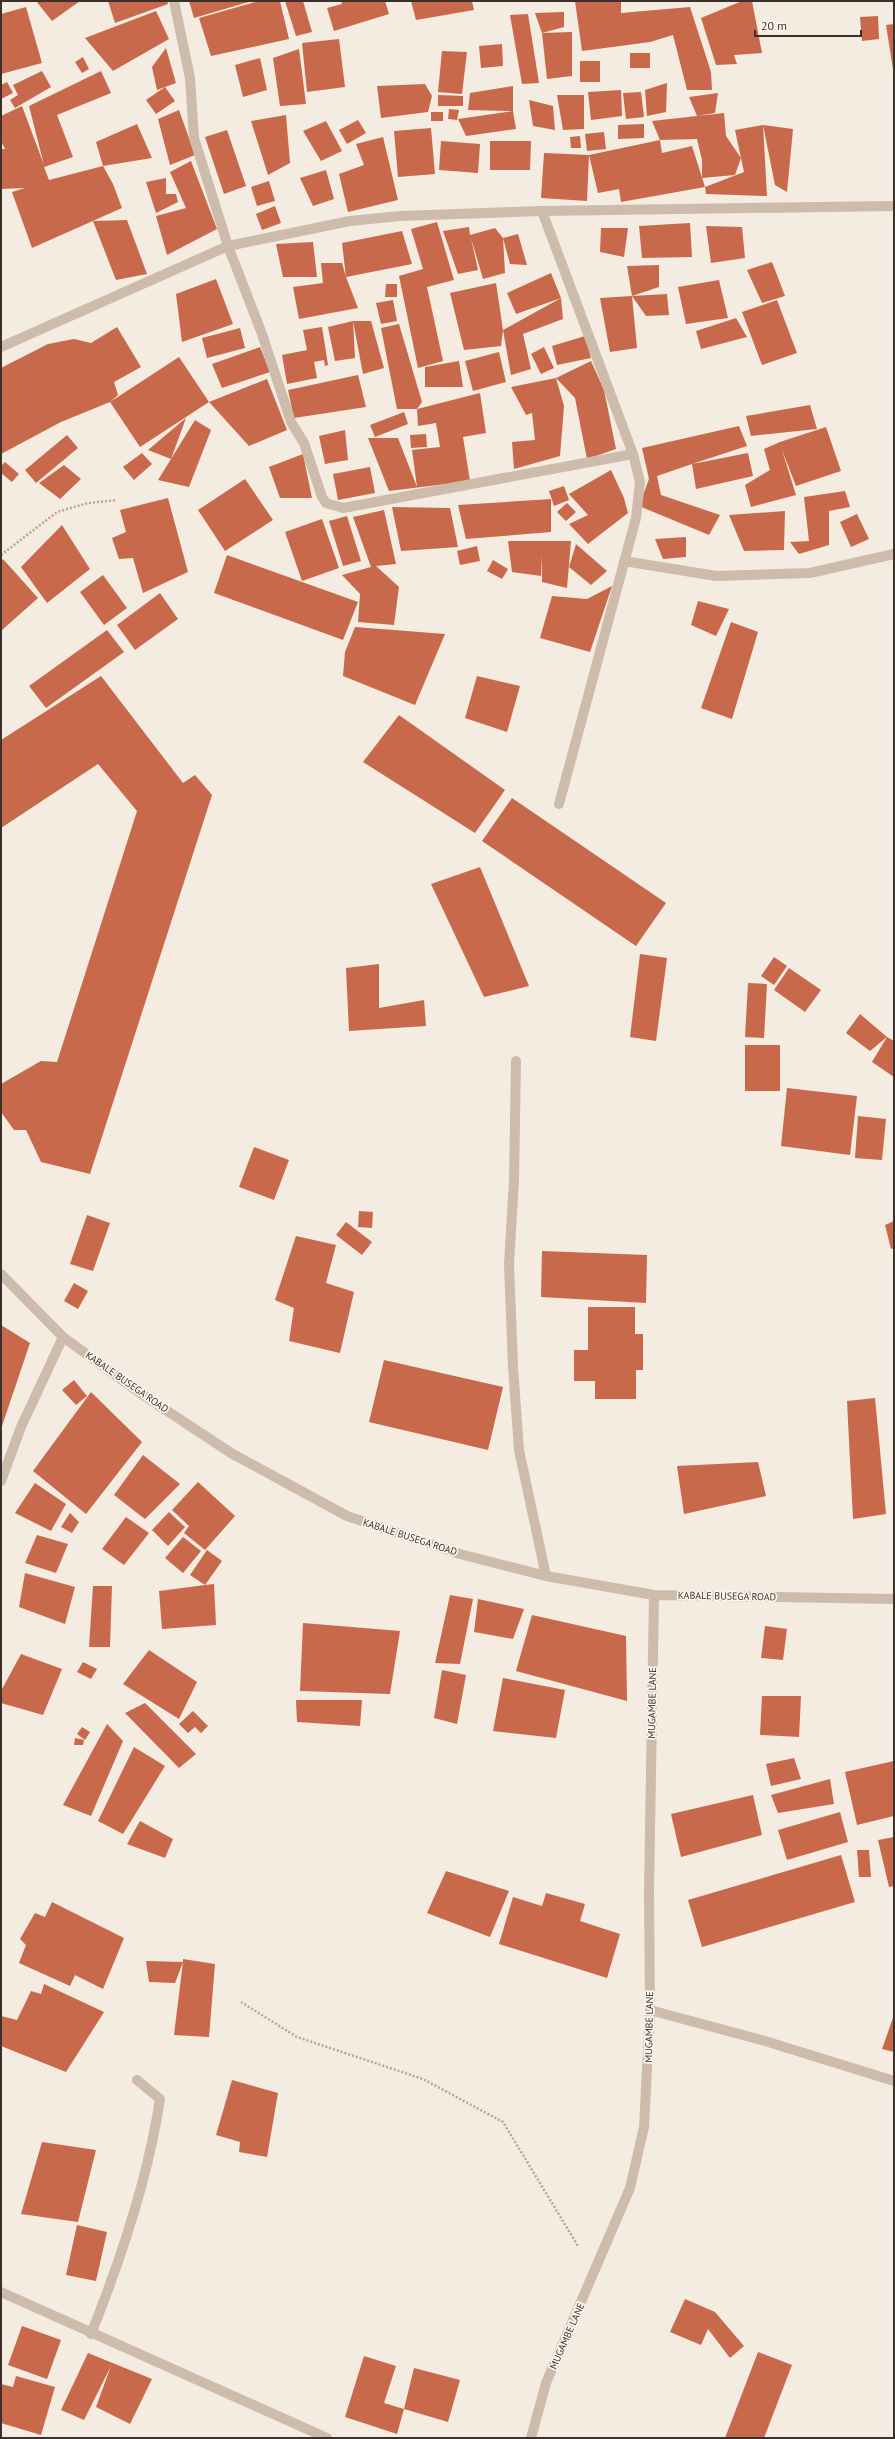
<svg xmlns="http://www.w3.org/2000/svg" width="895" height="2439" viewBox="0 0 895 2439" font-family="'PT Sans',sans-serif">
<rect width="100%" height="100%" fill="#f4ebe1"/>
<!-- building -->
<path fill="#c8694b" d="M36,1H80L52,21Z
M108,1H167L168,4L115,23Z
M189,1H252L194,18Z
M259,1H280L289,39L211,56L199,18Z
M285,1H303L312,32L296,36Z
M341,1H385L389,14L334,31L327,8L342,4Z
M411,1H472L474,10L416,20Z
M575,1H621V13L690,7L711,72L712,90H687L673,35L650,42L582,51Z
M742,1H752L762,53L734,55L737,64L716,65L701,18Z
M26,7L42,63L1,74V14Z
M156,11L169,39L113,71L85,38Z
M564,12V27L542,33L572,32V76L547,79L542,33L535,13Z
M528,14L539,83L522,84L510,15Z
M878,16L879,39L862,41L860,17Z
M894,24V69H893L886,25Z
M339,39L345,87L307,92L302,43Z
M502,44L503,66L481,68L479,46Z
M166,48L176,83L165,87L175,101L156,114L146,100L165,87L157,90L152,67Z
M299,49L306,104L280,106L273,58Z
M442,51L467,52L462,94L438,92Z
M630,53H650V68H630Z
M83,57L89,69L82,73L75,62Z
M260,58L267,90L243,97L235,65Z
M580,61H600V82H580Z
M42,71L51,87L15,108L10,100L18,95L13,85Z
M101,71L111,93L57,115L73,157L44,167L49,180L103,166L113,184L122,208L32,248L12,192L25,188L1,189V149H5L1,141V116L22,106L44,165L29,106Z
M7,82L13,93L1,99V85Z
M667,83L666,112L647,116L645,90Z
M425,84L432,96L428,112L381,118L377,86Z
M513,86V111L516,129L466,136L458,119L513,111L468,110L470,93Z
M621,90L622,116L591,120L588,92Z
M641,92L644,117L626,119L623,93Z
M718,93L715,113L697,116L689,97Z
M438,95L463,96V106H438Z
M557,95H584V129L563,130Z
M529,100L553,106L555,130L533,126Z
M449,109L459,110L457,120L448,119Z
M179,110L195,155L170,165L158,119Z
M431,112H443V121H431Z
M724,113L726,136L741,158L735,175L702,178V160L697,139L660,140L652,121Z
M286,115L290,163L268,175L251,121Z
M358,120L366,133L347,144L339,130Z
M326,121L342,151L321,161L303,131Z
M137,124L152,158L103,166L96,142Z
M644,124V138L618,139V125Z
M763,125L793,129L787,192L775,185L763,125L767,196L706,194L705,187L744,172L735,130Z
M431,128L435,174L398,177L394,131Z
M227,130L246,186L224,194L205,137Z
M604,132L606,149L587,151L585,134Z
M580,136L581,148H571L570,137Z
M383,137L398,200L348,212L339,174L364,165L356,144Z
M660,140L662,153L692,146L705,187L621,202L619,189L598,193L589,155Z
M441,141L480,144L478,173L439,170Z
M490,141H531L530,170H490Z
M544,153L589,155L587,201L541,198Z
M191,161L217,229L167,255L156,216L186,208L170,172Z
M326,170L334,199L313,206L300,178Z
M166,178V194H176L178,202L156,213L146,182Z
M269,181L275,201L257,206L251,187Z
M275,206L281,223L262,230L256,214Z
M127,220L147,274L116,280L93,221Z
M437,222L454,280L427,287L443,361L418,368L399,276L423,269L411,229Z
M690,223L692,257L642,258L639,226Z
M706,226L742,227L745,258L711,263Z
M469,227L470,235L495,228L503,238L505,273L483,279L471,238L478,270L458,274L443,231Z
M601,228H628L624,257L600,252Z
M402,231L412,264L346,277L358,308L299,319L293,287L323,283L321,263H342L346,277L342,243Z
M518,234L527,265L510,264L503,238Z
M313,242L317,277H283L276,244Z
M772,262L785,296L762,303L747,270Z
M659,265V287L632,296L637,348L610,352L600,298L632,296L627,266Z
M551,273L561,298L516,314L507,293Z
M216,279L233,324L182,342L176,294Z
M719,280L728,318L686,324L678,287Z
M496,283L503,330L561,298L563,319L523,334L531,369L511,375L503,330L501,346L464,350L450,293Z
M386,284H397V297H385Z
M667,294L669,315L646,316L632,296Z
M393,300L397,321L381,324L376,303Z
M777,300L797,353L762,365L742,312Z
M736,318L747,337L701,349L696,331Z
M353,321L355,358L335,361L328,327L353,321H371L384,368L363,374Z
M399,324L422,402L417,409L480,393L486,433L463,437L470,481L389,491L368,438H398L417,487L412,450L440,447L436,423L418,426L417,409H397L381,328Z
M117,327L141,367L114,382L118,395L110,402L179,357L209,402L140,447L110,402L61,422L1,454V368L48,344L74,339L91,343Z
M322,327L328,365L325,366L324,360L314,362L317,378L287,384L282,355L307,350L303,330Z
M240,328L245,348L207,358L202,338Z
M585,336L591,358L557,365L552,346Z
M260,347L270,372L222,388L212,364Z
M544,347L554,368L541,374L531,354Z
M499,352L506,382L473,391L465,361Z
M459,361L463,387H425V367Z
M591,361L604,390L616,449L587,459L575,398L556,378L564,406L560,456L514,469L512,442L535,440L532,413L526,415L511,387L556,378Z
M358,375L366,407L294,418L288,390Z
M267,379L287,430L249,446L209,402Z
M810,405L817,429L751,436L746,416Z
M404,412L408,424L375,437L370,425Z
M186,418L171,459L195,420L211,430L189,487L158,480L171,459L148,450Z
M739,426L747,446L692,464L748,453L753,476L696,489L692,464L657,476L661,495L720,515L709,535L639,506L649,479L642,448Z
M826,427L841,471L796,486L782,450L796,495L751,507L745,485L770,470L764,449L780,442Z
M345,430L348,460L325,464L319,436Z
M426,434L427,447L411,448L410,435Z
M67,435L78,448L36,483L25,470Z
M142,453L152,464L134,480L123,467Z
M303,454L312,498H280L269,467Z
M5,462L19,474L12,482L1,473V466Z
M64,465L81,479L60,499L39,483Z
M370,467L375,493L338,500L333,474Z
M611,470L624,498L628,513L588,544L569,524L588,515L569,494Z
M245,479L273,520L225,551L198,510Z
M564,486L569,500L554,506L549,491Z
M845,491L850,507L829,511V545L799,554L790,542L809,541L804,497Z
M168,498L188,572L143,593L133,558L119,559L112,538L126,532L120,510Z
M551,499V532L466,539L458,505Z
M567,503L576,512L566,521L557,512Z
M392,507L450,508L458,547L401,551Z
M384,510L396,564L376,566L399,587L394,625L358,622L360,594L342,575L371,567L353,517Z
M785,511L784,550L744,551L729,515Z
M857,514L869,539L851,547L840,522Z
M347,516L361,561L343,566L329,521Z
M322,519L339,568L302,581L285,532Z
M62,525L90,569L47,603L21,567Z
M686,537V557L663,559L655,539Z
M508,541H571L567,588L542,582V555L541,576L512,572Z
M576,544L607,571L591,585L569,567Z
M477,546L480,561L460,565L457,551Z
M227,555L358,602L343,640L214,593Z
M3,559L38,598L1,631V562Z
M493,560L508,569L502,579L487,571Z
M103,575L127,608L104,625L80,592Z
M612,586L590,652L540,638L552,596L587,599Z
M160,593L178,619L135,650L117,625Z
M698,601L729,609L716,636L691,625Z
M731,622L758,632L732,719L701,708Z
M355,627L445,634L415,705L343,676L345,652Z
M107,630L124,652L46,708L29,686Z
M101,676L183,783L195,775L212,795L90,1174L41,1162L26,1130H14L1,1112V1084L41,1061L57,1062L137,811L98,764L1,828V740Z
M477,676L520,686L507,732L465,718Z
M399,715L505,790L475,833L363,762Z
M512,798L666,903L636,946L482,841Z
M480,867L529,986L484,997L431,884Z
M640,954L667,958L656,1041L630,1037Z
M774,957L787,966L774,985L761,976Z
M379,964V1008L424,1000L426,1026L349,1031L346,968Z
M789,968L821,990L805,1012L774,990Z
M748,983L767,984L764,1038L745,1037Z
M860,1014L887,1037L870,1051L846,1033Z
M887,1037L894,1041V1077L872,1062Z
M745,1045H780V1091H745Z
M787,1088L857,1096L850,1155L781,1146Z
M858,1116L886,1119L882,1160L855,1158Z
M254,1147L289,1160L274,1200L239,1187Z
M359,1211L373,1212L372,1228L358,1227Z
M87,1215L110,1223L93,1271L70,1264Z
M894,1221V1248L891,1249L885,1225Z
M346,1222L372,1242L362,1255L336,1235Z
M296,1236L336,1245L326,1283L354,1292L340,1353L289,1341L294,1308L275,1300Z
M542,1251L647,1255L646,1303L541,1297Z
M74,1283L88,1291L78,1309L64,1301Z
M588,1307H635V1334H643V1370H636V1399H595V1381H574V1350H588Z
M1,1325L30,1343L1,1429Z
M384,1360L503,1387L488,1450L369,1422Z
M74,1380L87,1396L76,1405L62,1390Z
M91,1392L142,1442L86,1514L33,1471Z
M875,1398L886,1514L853,1519L847,1401Z
M143,1455L180,1484L145,1519L114,1495Z
M758,1462L766,1496L684,1514L677,1466Z
M198,1482L235,1516L205,1550L184,1533L189,1526L172,1510Z
M35,1483L66,1504L51,1531L15,1513Z
M169,1512L185,1527L168,1546L152,1530Z
M70,1513L79,1522L72,1533L61,1527Z
M126,1517L149,1533L124,1565L102,1549Z
M37,1535L68,1544L56,1573L25,1563Z
M183,1537L201,1551L183,1573L165,1558Z
M207,1550L222,1561L205,1585L214,1584L216,1625L162,1629L159,1591L205,1585L190,1575Z
M25,1573L75,1587L65,1624L19,1607Z
M93,1586H112L110,1647H89Z
M450,1595L473,1599L460,1664L435,1663Z
M478,1599L524,1609L513,1639L474,1632Z
M532,1615L626,1636L627,1701L516,1671Z
M303,1623L400,1631L390,1694L300,1691Z
M765,1626L787,1629L783,1660L761,1658Z
M149,1650L197,1682L179,1719L123,1684Z
M21,1654L62,1669L43,1715L1,1703V1691Z
M83,1662L97,1669L91,1679L77,1672Z
M442,1670L466,1675L457,1724L434,1718Z
M503,1678L565,1690L556,1738L493,1731Z
M762,1696H801L799,1737L760,1735Z
M296,1700H362L360,1726L297,1722Z
M145,1703L196,1754L179,1768L125,1713Z
M193,1711L208,1726L201,1733L195,1727L188,1733L179,1724Z
M107,1724L123,1741L91,1816L63,1805Z
M82,1727L90,1732L85,1740L77,1734Z
M75,1738L84,1740L83,1745H74Z
M134,1747L165,1766L123,1834L98,1821Z
M794,1758L801,1779L771,1786L766,1764Z
M894,1761V1816L857,1825L845,1772Z
M830,1779L834,1804L778,1813L771,1795Z
M753,1795L762,1835L681,1857L671,1814Z
M840,1812L848,1842L787,1860L778,1830Z
M140,1821L173,1839L165,1858L127,1844Z
M894,1837V1886L889,1887L878,1840Z
M857,1850H869L871,1877H859Z
M841,1855L855,1902L702,1947L688,1900Z
M446,1871L509,1891L490,1937L427,1913Z
M546,1893L585,1904L580,1921L620,1934L607,1978L499,1944L513,1897L542,1906Z
M52,1902L124,1938L103,1989L75,1975L70,1986L19,1963L26,1945L20,1939L35,1913L45,1917Z
M183,1959L215,1964L209,2037L174,2035L183,1962L175,1983L149,1982L146,1961L183,1962Z
M44,1984L104,2012L66,2072L1,2046V2016L17,2020L31,1991L41,1994Z
M894,2015V2052L882,2049Z
M232,2080L278,2093L267,2157L239,2152L240,2142L216,2135Z
M42,2142L96,2150L78,2222L21,2214Z
M77,2225L107,2232L96,2281L66,2275Z
M685,2299L715,2312L744,2346L730,2358L708,2329L701,2345L670,2332Z
M22,2326L61,2340L47,2379L8,2365Z
M758,2352L792,2365L764,2438H725Z
M88,2353L152,2379L130,2424L96,2407L111,2366L84,2420L61,2410Z
M364,2356L396,2366L384,2403L404,2409L397,2434L345,2417Z
M414,2368L460,2380L448,2422L404,2409Z
M16,2376L55,2387L41,2435L1,2423V2384L13,2387Z"/>
<g fill="none" stroke-linecap="round" stroke-linejoin="round">
<!-- path -->
<path stroke="#b9a596" stroke-width="2.5" stroke-dasharray="2 2" stroke-linecap="butt" d="M1,555L57,512L88,503L117,500
M241,2002L297,2037L423,2079L503,2122L578,2246"/>
<!-- minor -->
<path stroke="#cdbbac" stroke-width="10" d="M174,1L190,78L194,138L228,246L262,334L291,422L304,443L322,497L326,503L343,508L633,454
M542,211L633,454L640,482L636,518L559,804
M1,347L228,246L350,221L400,216L542,211L894,206
M624,561L716,576L810,573L894,554
M516,1061L514,1181L509,1264L513,1367L519,1450L546,1576
M1,1274L63,1337L140,1393L231,1453L347,1516L460,1554L546,1576L654,1595L894,1599
M1,1481L21,1427L63,1337
M650,2010L765,2041L894,2081
M1,2292L327,2438
M91,2334C121,2259 148,2179 160,2099L137,2080
M531,2438L546,2383L630,2188L644,2127L650,2010L649,1891L654,1595"/>
</g>
<g text-anchor="middle" dominant-baseline="central" stroke-width="3.5" stroke-linejoin="round" paint-order="stroke">
<!-- street labels -->
<g font-size="10" fill="#3b302b" stroke="#fbf5ee">
<text transform="translate(127 1382) rotate(35)">KABALE BUSEGA ROAD</text>
<text transform="translate(410 1537) rotate(18)">KABALE BUSEGA ROAD</text>
<text transform="translate(727 1596) rotate(1)">KABALE BUSEGA ROAD</text>
<text transform="translate(652 1703) rotate(-89)">MUGAMBE LANE</text>
<text transform="translate(649 2027) rotate(-89)">MUGAMBE LANE</text>
<text transform="translate(567 2336) rotate(-66)">MUGAMBE LANE</text>
</g>
</g>
<!-- border -->
<rect width="895" height="2439" fill="none" stroke="#3b302b" stroke-width="4"/>
<!-- scale -->
<path d="M755 30v6h106v-6" fill="none" stroke="#3b302b" stroke-width="2"/>
<text x="761" y="30" font-size="12" fill="#3b302b" stroke="#fbf5ee" stroke-width="3" paint-order="stroke">20 m</text>
</svg>
